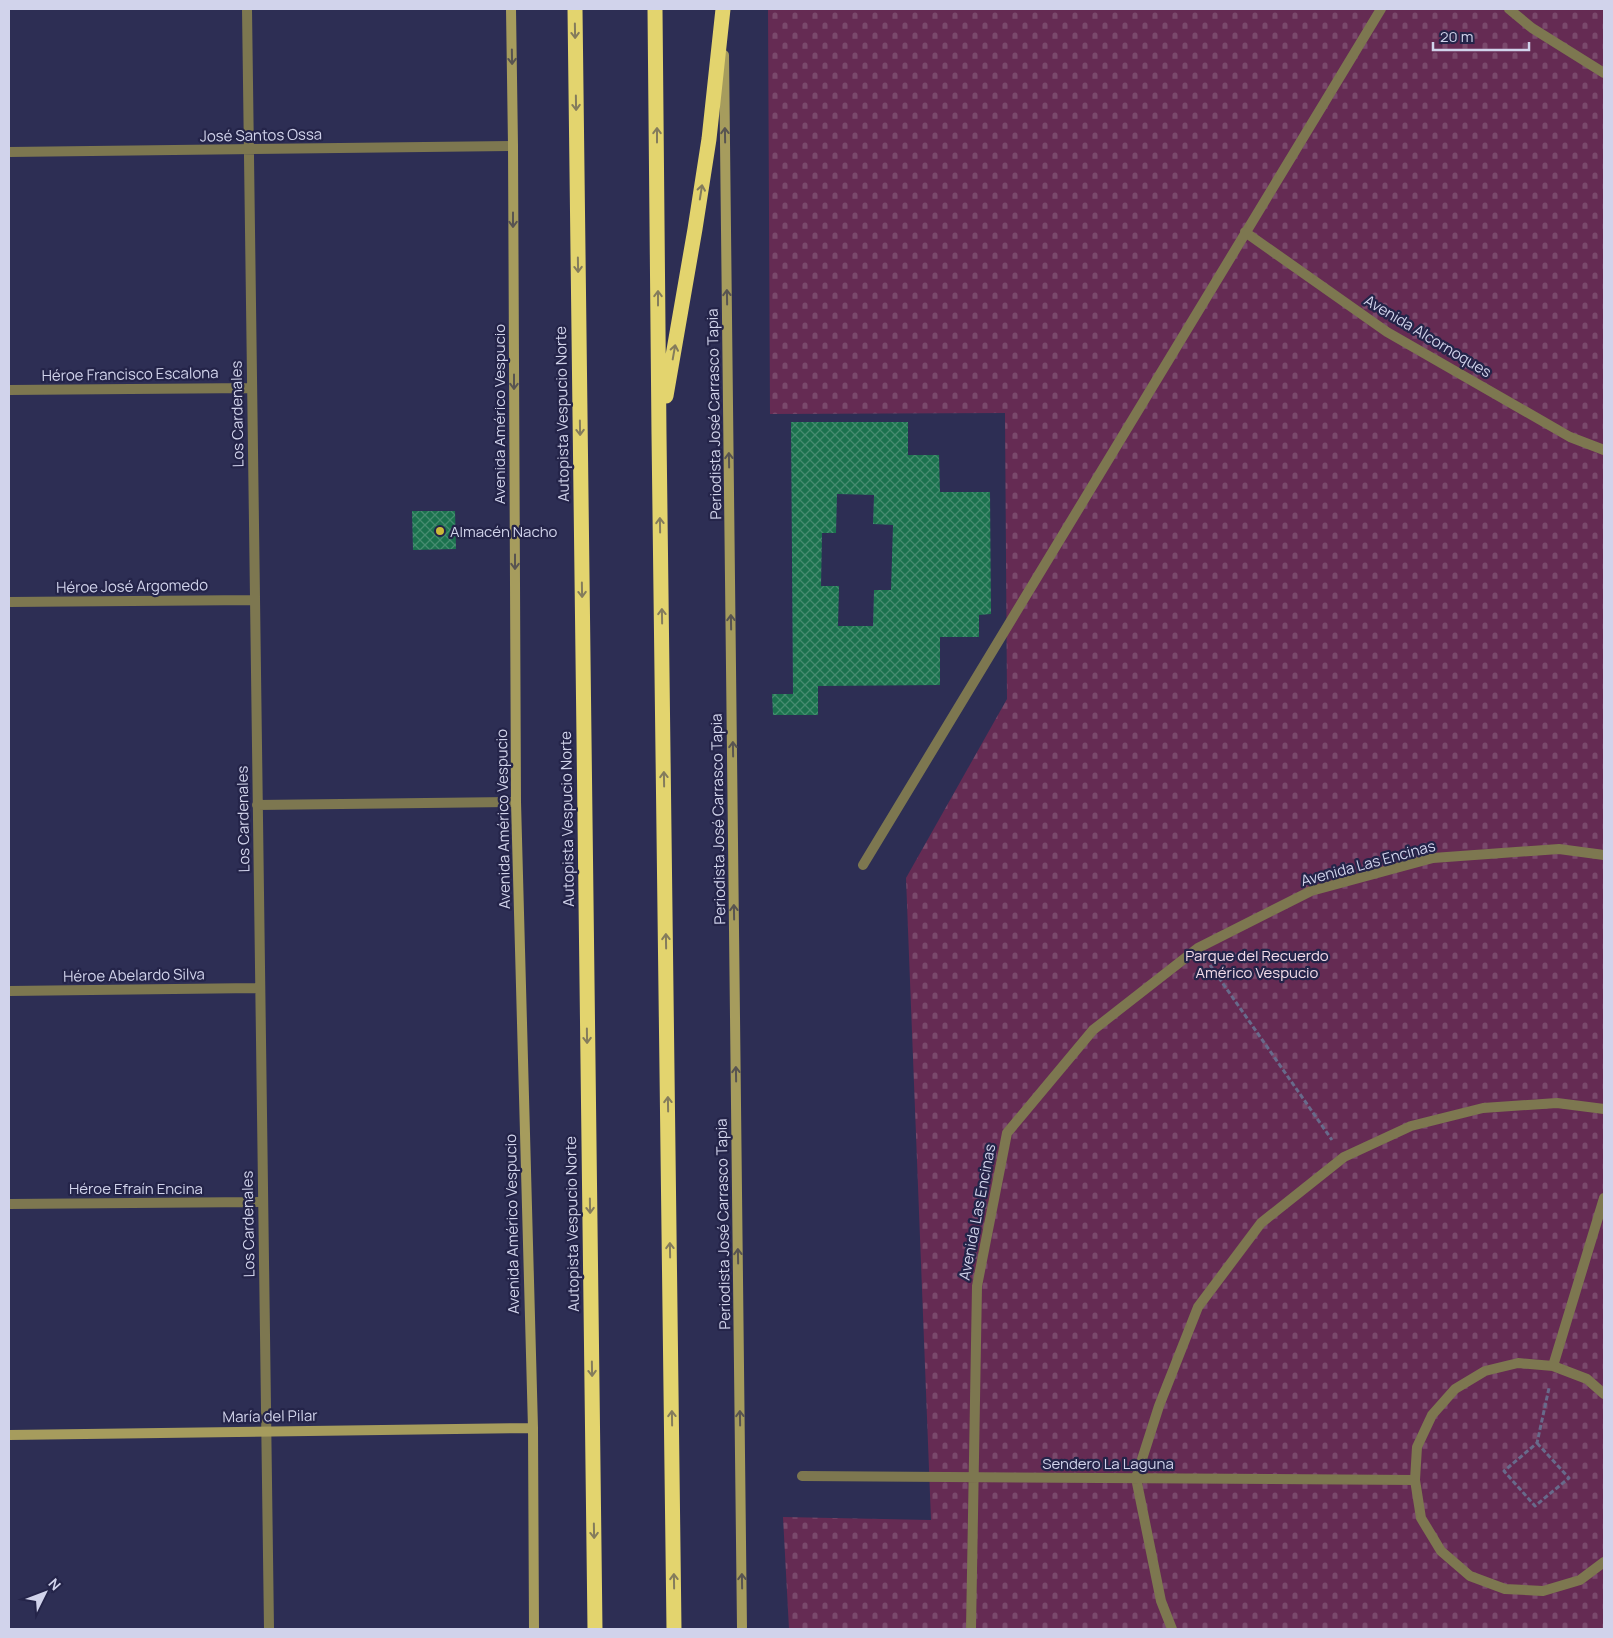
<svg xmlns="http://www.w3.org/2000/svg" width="1613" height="1638" viewBox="0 0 1613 1638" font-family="Manrope,sans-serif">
<defs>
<pattern id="cemetery-stones" width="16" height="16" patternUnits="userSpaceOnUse" patternTransform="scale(1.25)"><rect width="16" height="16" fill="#652b53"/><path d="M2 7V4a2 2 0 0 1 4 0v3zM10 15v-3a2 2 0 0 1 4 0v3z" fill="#7a496c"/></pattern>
<pattern id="building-cross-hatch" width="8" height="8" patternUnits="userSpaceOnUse" patternTransform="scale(1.25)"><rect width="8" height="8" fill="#1b724e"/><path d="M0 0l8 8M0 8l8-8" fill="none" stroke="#468c70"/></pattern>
</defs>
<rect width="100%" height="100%" fill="#2d2e54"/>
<!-- cemetery -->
<path fill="url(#cemetery-stones)" d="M768,9H1604V1629H789L783,1517L931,1520L906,878L1007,699L1005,413L770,414Z"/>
<!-- building -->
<path fill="url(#building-cross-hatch)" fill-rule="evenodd" d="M791,422H908V455H939L940,492H990L991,614L979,615V637H940V685L818,686V715H773L772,694H793ZM837,494L874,495L873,524L893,525L891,590H874L873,626H838L839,586H821L822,533H836Z
M412,511H455L456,549L413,550Z"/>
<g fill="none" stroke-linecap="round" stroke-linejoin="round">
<!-- path -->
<path stroke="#686a8b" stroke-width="3" stroke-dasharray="5 2.5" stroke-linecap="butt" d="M1210,965L1332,1140
M1537,1443L1569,1478L1535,1506L1504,1471L1537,1443L1549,1388"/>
<!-- lane -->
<path stroke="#7d7750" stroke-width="10" d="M1509,9L1532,28L1604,73
M1245,232L1387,332L1570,437L1604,450
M863,865L1381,9
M1553,1366L1604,1198
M1604,1394L1587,1379L1553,1366L1518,1363L1485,1371L1455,1389L1432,1415L1417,1447L1415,1480L1421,1518L1441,1551L1470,1576L1505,1589L1543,1591L1580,1580L1604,1562
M802,1476L1415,1480
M971,1629L977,1286L1007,1133L1093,1030L1198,948L1311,891L1433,858L1559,849L1604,855
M1172,1629L1161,1601L1136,1478L1159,1406L1198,1307L1261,1223L1344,1157L1411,1126L1483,1108L1557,1103L1604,1109"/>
<!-- street -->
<path stroke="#7d7750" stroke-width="10" d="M247,9L269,1629
M9,152L513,146
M9,390L252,388
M9,602L255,600
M257,805L516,802
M9,991L260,988
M9,1204L263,1202"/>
<!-- secondary -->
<path stroke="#a69c5d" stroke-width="10" d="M511,9L513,146L516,802L533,1428L534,1629
M724,55L742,1629
M9,1435L533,1428"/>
<!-- highway -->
<path stroke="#e3d46e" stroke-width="15" d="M575,9L595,1629
M655,9L659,434L674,1629
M666,396L695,229L709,139L723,9"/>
</g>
<!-- one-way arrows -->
<defs><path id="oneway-shaft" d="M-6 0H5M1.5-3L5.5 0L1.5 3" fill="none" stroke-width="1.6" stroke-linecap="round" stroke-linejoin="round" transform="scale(1.25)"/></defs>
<g stroke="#847c5c">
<use href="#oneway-shaft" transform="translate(575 31) rotate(89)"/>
<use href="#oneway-shaft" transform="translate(576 103) rotate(89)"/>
<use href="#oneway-shaft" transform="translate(657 135) rotate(-90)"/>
<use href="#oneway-shaft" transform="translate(701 192) rotate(-81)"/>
<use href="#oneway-shaft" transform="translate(578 265) rotate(89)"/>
<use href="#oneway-shaft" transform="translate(658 298) rotate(-90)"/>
<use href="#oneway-shaft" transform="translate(674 352) rotate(-80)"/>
<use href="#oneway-shaft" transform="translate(580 428) rotate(89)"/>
<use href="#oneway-shaft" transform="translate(660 525) rotate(-91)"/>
<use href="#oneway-shaft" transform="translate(582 590) rotate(89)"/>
<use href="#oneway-shaft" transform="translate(662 616) rotate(-91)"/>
<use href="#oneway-shaft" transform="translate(664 779) rotate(-91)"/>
<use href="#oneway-shaft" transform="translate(666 941) rotate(-91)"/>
<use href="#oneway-shaft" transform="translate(587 1036) rotate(89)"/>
<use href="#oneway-shaft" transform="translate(668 1104) rotate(-91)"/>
<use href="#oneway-shaft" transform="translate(590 1206) rotate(89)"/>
<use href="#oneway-shaft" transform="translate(670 1250) rotate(-91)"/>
<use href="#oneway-shaft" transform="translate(592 1369) rotate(89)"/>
<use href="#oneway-shaft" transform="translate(672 1418) rotate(-91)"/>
<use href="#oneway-shaft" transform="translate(594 1531) rotate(89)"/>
<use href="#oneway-shaft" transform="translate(674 1581) rotate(-91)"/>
</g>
<g stroke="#585451">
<use href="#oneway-shaft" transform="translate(512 57) rotate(89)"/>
<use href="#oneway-shaft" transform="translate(725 135) rotate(-91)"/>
<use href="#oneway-shaft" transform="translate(513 220) rotate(90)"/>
<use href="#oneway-shaft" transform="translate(727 297) rotate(-91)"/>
<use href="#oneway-shaft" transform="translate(514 382) rotate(90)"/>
<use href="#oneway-shaft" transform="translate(729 460) rotate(-91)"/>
<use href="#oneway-shaft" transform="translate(515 562) rotate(90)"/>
<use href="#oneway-shaft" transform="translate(731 622) rotate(-91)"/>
<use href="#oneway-shaft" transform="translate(733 749) rotate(-91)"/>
<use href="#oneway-shaft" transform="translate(734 912) rotate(-91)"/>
<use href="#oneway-shaft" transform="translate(736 1074) rotate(-91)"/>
<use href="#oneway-shaft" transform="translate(738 1256) rotate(-91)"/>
<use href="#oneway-shaft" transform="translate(740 1418) rotate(-91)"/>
<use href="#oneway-shaft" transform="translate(742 1581) rotate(-91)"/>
</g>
<!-- markers -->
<circle fill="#ccb939" stroke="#242449" stroke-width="2" cx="440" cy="531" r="5"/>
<g text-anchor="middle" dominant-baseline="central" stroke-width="4.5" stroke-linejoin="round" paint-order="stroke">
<!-- street labels -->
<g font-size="15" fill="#d1d3eb" stroke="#242449">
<text transform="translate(261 135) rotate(-1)">José Santos Ossa</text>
<text transform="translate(1428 336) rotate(31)">Avenida Alcornoques</text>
<text transform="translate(130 374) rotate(-1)">Héroe Francisco Escalona</text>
<text transform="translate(237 414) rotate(-91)">Los Cardenales</text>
<text transform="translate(499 414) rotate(-90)">Avenida Américo Vespucio</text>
<text transform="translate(562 414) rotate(-91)">Autopista Vespucio Norte</text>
<text transform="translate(714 414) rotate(-91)">Periodista José Carrasco Tapia</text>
<text transform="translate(132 586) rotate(-1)">Héroe José Argomedo</text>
<text transform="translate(243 819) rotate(-91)">Los Cardenales</text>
<text transform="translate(503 819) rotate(-91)">Avenida Américo Vespucio</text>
<text transform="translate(567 819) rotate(-91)">Autopista Vespucio Norte</text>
<text transform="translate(718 819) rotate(-91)">Periodista José Carrasco Tapia</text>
<text transform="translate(1368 863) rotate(-15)">Avenida Las Encinas</text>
<text transform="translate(134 975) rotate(-1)">Héroe Abelardo Silva</text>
<text x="136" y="1188">Héroe Efraín Encina</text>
<text transform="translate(977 1212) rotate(-79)">Avenida Las Encinas</text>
<text transform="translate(248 1224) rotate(-91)">Los Cardenales</text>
<text transform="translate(512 1224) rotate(-91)">Avenida Américo Vespucio</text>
<text transform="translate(572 1224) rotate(-91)">Autopista Vespucio Norte</text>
<text transform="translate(723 1224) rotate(-91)">Periodista José Carrasco Tapia</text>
<text transform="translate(270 1416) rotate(-1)">María del Pilar</text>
<text x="1108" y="1463">Sendero La Laguna</text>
</g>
<!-- poi labels -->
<g font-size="15" fill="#d1d3eb" stroke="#242449" text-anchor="start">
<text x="450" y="531">Almacén Nacho</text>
</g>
<!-- park labels -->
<g font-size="15" fill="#f2dbe9" stroke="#242449">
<text x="1257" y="955">Parque del Recuerdo<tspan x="1257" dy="17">Américo Vespucio</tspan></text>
</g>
</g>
<!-- border -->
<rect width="1613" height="1638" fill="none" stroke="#d1d3eb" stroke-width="20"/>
<!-- north arrow -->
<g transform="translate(45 1593) rotate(48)" stroke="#242449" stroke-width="4" paint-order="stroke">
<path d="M0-4L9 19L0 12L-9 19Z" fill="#d1d3eb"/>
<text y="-8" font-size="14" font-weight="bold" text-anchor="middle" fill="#d1d3eb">N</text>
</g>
<!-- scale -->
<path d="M1433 42v8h96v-8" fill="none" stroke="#d1d3eb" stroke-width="2.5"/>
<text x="1440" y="42" font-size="15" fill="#d1d3eb" stroke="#242449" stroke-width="4" paint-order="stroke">20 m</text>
</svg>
